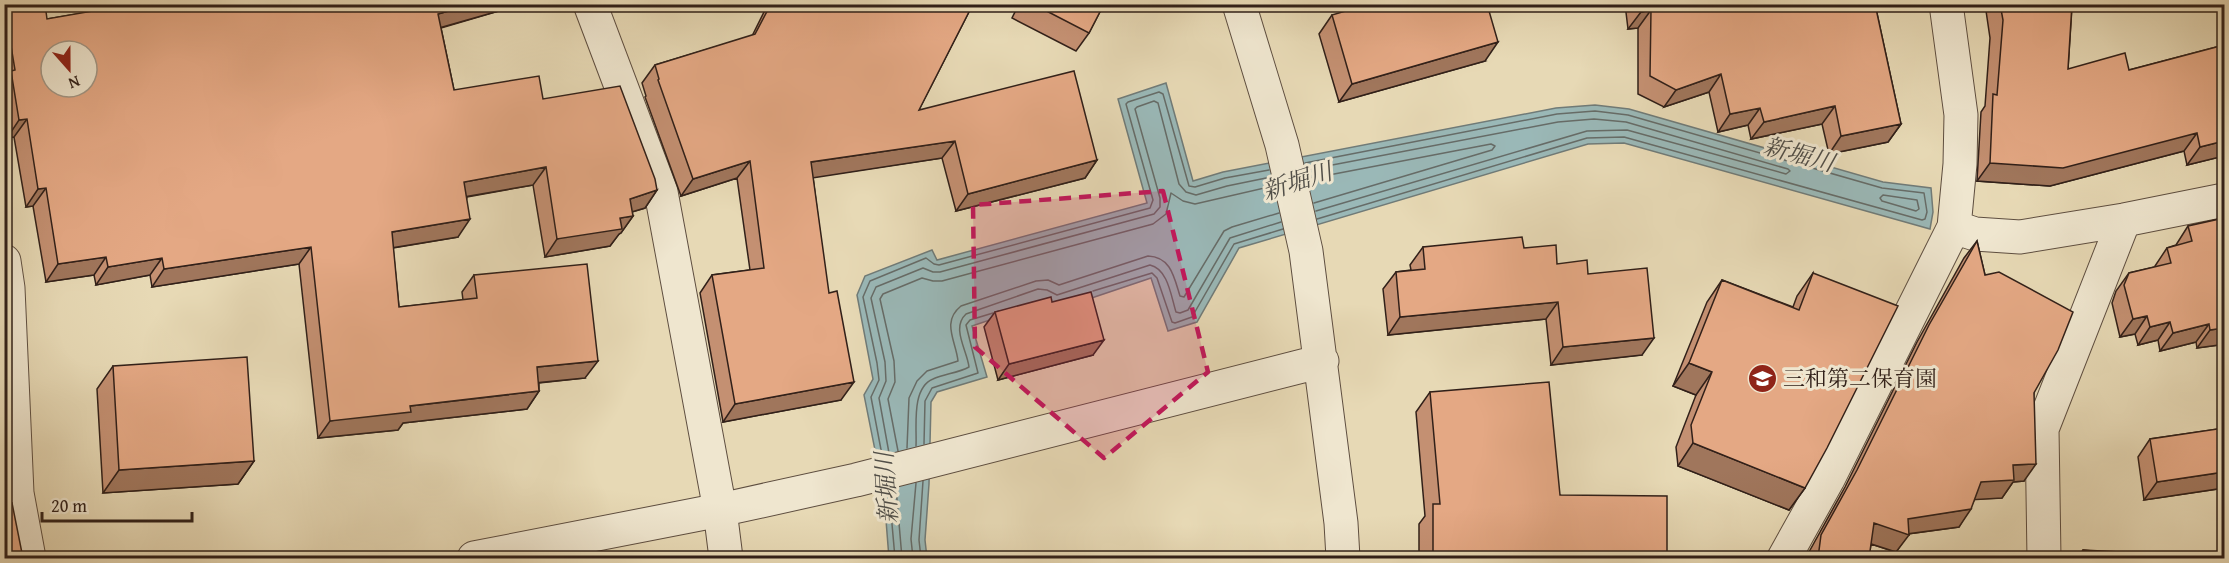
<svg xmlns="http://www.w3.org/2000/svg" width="2229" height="563" viewBox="0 0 2229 563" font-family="'Gentium Book Plus','Noto Serif JP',serif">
<rect width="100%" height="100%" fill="#e7d9b5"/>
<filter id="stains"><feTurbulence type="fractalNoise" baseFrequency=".00333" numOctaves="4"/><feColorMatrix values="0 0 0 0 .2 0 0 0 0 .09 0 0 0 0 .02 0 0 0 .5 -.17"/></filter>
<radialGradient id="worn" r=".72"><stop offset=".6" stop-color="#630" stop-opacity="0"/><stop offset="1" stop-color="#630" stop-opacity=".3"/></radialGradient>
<!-- water -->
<path fill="#9ab8b7" stroke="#707b78" stroke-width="1.5" d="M1166,83L1193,181L1223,172L1556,108L1595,105L1629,109L1883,182L1931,188L1933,212L1930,229L1624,143L1588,144L1239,248L1197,322L1168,331L1151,278L1047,313L1043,302L972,326L987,377L937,392L931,402L929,484L925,540L927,558H889L884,495L864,395L873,379L857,295L865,276L932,250L937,260L1147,203L1118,99Z"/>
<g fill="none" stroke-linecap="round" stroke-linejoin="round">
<!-- shore -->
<path stroke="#666c68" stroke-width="1.5" d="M1305,163L1557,114L1595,111L1628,115L1882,188L1924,193L1927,212L1925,219L1922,220L1624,137L1587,138L1317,219
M1306,170L1558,122L1594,119L1626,122L1788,169L1790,171L1786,174L1627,130L1587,131L1316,211
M1308,179L1491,144L1495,146L1492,150L1314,203
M1883,195L1917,200L1919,209L1916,211L1882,201L1880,198Z
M1093,291L1152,273L1157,278L1172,322L1175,323L1192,317L1234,244L1283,229
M924,444L925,401L932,388L978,373L966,325L970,320L993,313
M916,446C917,427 911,388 933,379C944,374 958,373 969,367C967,350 951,328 966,314L1038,289L1047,290L1057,295L1150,265C1168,269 1171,296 1176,312L1180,313L1188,310L1230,238L1281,222
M907,448L909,398L917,381L927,371L958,361C956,341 941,322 961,306L1036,281L1048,280L1059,285L1148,256C1171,257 1174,277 1180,296L1184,297L1224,231L1232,227L1279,213
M898,451L888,399L895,382L894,361L880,299L883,294L922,278L933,281H942L1153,224L1166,214L1171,193L1183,201L1195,204L1273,186
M889,453L879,398L886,381L885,362L871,298L876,287L923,268L933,272H940L1154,214L1160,207V198L1135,109L1137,107L1154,101L1158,103L1179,184L1186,192L1196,195L1227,186L1271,177
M882,455L871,397L879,380L877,363L863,297L870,281L926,258L934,264L939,265L1150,208L1153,200L1126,104L1128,102L1159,92L1163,94L1189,186L1195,187L1225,178L1269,170
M896,488L902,558
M889,490L895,558
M913,558L911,539L916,483
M921,558L919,540L923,481"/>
<defs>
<path id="minor" d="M590,4L661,192L720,510L726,558
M1954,227L1975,234L2020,237L2124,220L2224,200
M4,261L8,288L17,493L29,558
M1784,558L1828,479L1954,227L1960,164L1961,115L1946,4
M2044,558L2042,429L2124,220"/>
<path id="tertiary" d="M1239,4L1282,145L1306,251L1341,523L1343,558
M474,558L720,510L856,480L1322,361"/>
</defs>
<!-- minor casing -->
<use href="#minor" stroke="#5e4e40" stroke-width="35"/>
<!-- tertiary casing -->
<use href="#tertiary" stroke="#5e4e40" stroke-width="35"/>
<!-- minor -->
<use href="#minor" stroke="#efe6cf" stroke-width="33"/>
<!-- tertiary -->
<use href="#tertiary" stroke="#efe6cf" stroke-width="33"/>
</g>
<!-- wall -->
<path fill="#c49072" stroke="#312019" stroke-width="1.5" d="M4,4L47,19L124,6V4H523L441,28L454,90L543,99L657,190L645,208L632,212L633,216L621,233L619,234L610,246L545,257L533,185L467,197L458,237L393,248L399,307L463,300L462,292L474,275L585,378L539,383V391L527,409L403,423L398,430L318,438L299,264L152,287L150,275L96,285L94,275L46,282L33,206L26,207L14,137L7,138L4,122Z
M768,4H973L919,110L1097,160L1085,178L956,211L942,158L813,177L841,400L723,422L700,293L712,275L750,270L737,178L681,196L645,97L646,96L642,83L655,65L752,36Z
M1019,4H1104L1089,33L1076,51L1012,18Z
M1625,4H1875L1901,124L1888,142L1829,154L1822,124L1751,139L1748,125L1718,132L1709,92L1664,107L1638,94V28L1628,29Z
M1985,4H2077L2072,7L2068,69L2129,70L2224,45V156L2187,165L2184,151L2050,186L1977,181L1981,112L1985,106L1990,38Z
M1332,15L1485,61L1339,102L1319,34Z
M2224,218V384L2219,345L2197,348L2196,342L2160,351L2158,340L2138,345L2135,334L2120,337L2112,303L2116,291L2129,273L2155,267V266L2167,248L2176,245L2188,226Z
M1977,241L1985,275L2034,393L2024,481L2013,482L2002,498L1975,499L1959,527L1908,534L1896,552L1871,544L1869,558H1808L1809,552L1845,487L1917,342L1964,258Z
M1423,247L1524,248L1557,264L1588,274L1642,355L1551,365L1546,319L1388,335L1383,289L1396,272L1411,270L1410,265Z
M1813,273L1805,488L1789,510L1678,466L1676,447L1696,395L1673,386L1707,302L1722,280L1793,307L1797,296Z
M1052,302L1093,355L998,380L984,327L995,312Z
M113,366L254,461L238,484L103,493L97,389Z
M1430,392L1560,495L1667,558H1419V524L1425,516L1416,412Z
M2224,428V488L2144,500L2138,457L2150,439Z
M2083,550L2157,558H2077Z"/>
<!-- shaded-wall -->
<path fill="#a0765c" stroke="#312019" stroke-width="1.5" d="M473,4H523L425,32L438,14Z
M1651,10L1638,28L1628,29L1641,12Z
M1498,42L1485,61L1339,102L1352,84Z
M1721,74L1709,92L1664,107L1676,90Z
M1835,106L1822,124L1751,139L1764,122Z
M1760,108L1748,125L1718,132L1730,114Z
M27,119L14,137L7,138L19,120Z
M1901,124L1888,142L1829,154L1841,136Z
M2197,133L2184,151L2050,186L1977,181L1990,163Z
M955,141L942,158L799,180L811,162Z
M2224,141V156L2187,165L2200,147Z
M1097,160L1085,178L956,211L968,194Z
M750,161L737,178L681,196L693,179Z
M546,167L533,185L452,199L464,182Z
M46,188L33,206L26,207L38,189Z
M657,190L645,208L618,216L630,199Z
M633,216L621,233L619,234L610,246L545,257L557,239L620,218Z
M470,219L458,237L379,250L392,232Z
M311,247L299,264L152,287L164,269Z
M106,257L94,275L46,282L58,264Z
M162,258L150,275L96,285L108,267Z
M1558,302L1546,319L1388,335L1400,317Z
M2147,316L2135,334L2120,337L2133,319Z
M2170,322L2158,340L2138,345L2150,327Z
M2209,324L2196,342L2160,351L2173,333Z
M2224,328V337L2219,345L2197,348L2210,330Z
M1654,338L1642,355L1551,365L1563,347Z
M1104,340L1093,355L998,380L1009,364Z
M598,361L585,378L524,384L537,367Z
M1689,363L1712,372L1696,395L1673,386Z
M854,382L841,400L723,422L735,404Z
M539,391L527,409L403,423L398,430L318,438L330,421L410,406Z
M1693,443L1805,488L1789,510L1678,466Z
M254,461L238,484L103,493L119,470Z
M2036,464L2024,481L2013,482L2002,498L1969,500L1981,482L2013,465Z
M2224,472V488L2144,500L2157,482Z
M1971,509L1959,527L1907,534L1909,535L1896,552L1862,541L1874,523Z"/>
<!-- building -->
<path fill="#e4a884" stroke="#312019" stroke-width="1.5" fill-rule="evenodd" d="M4,4H45L47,19L133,4H473L438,14L454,90L539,76L543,99L620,86L655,179L657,190L630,199L633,216L620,218L622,229L557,239L546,167L464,182L470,219L392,232L399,307L477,298L474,275L587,264L598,361L537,367L539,391L410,406L411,412L330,421L311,247L164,269L162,258L108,267L106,257L58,264L46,188L38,189L27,119L19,120L11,71L15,70ZM51,51H87V87H51Z
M771,4H973L919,110L1074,71L1097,160L968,194L955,141L811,162L829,293L837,291L854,382L735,404L712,275L764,268L750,161L693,179L658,80L659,79L655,65L755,34Z
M1033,4H1104L1089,33Z
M1369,4H1487L1498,42L1352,84L1332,15Z
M1640,4H1875L1901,124L1841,136L1835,106L1764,122L1760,108L1730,114L1721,74L1676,90L1650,76L1651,10L1641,12Z
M2000,4H2072L2068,69L2125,53L2129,70L2224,45V141L2200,147L2197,133L2063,168L1990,163L1993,94L1997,95L2003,20Z
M2224,218V328L2210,330L2209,324L2173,333L2170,322L2150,327L2147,316L2133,319L2124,285L2129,273L2171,263L2167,248L2192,241L2188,226Z
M1522,237L1524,248L1556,245L1557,264L1587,260L1588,274L1647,268L1654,338L1563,347L1558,302L1400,317L1396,272L1425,269L1423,247Z
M1977,241L1985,275L1999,272L2073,312L2058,350L2034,393L2036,464L2013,465L2014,480L1981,482L1971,509L1908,519L1909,535L1874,523L1869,558H1818L1821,535L1857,470L1929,325Z
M1813,273L1898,306L1827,448L1805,488L1693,443L1691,425L1712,372L1689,363L1722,280L1799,310Z
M1091,292L1104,340L1009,364L995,312L1051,297L1052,302Z
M247,357L254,461L119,470L113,366Z
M1549,382L1560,495L1667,496V558H1433V504H1440L1430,392Z
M2224,428V472L2157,482L2150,439Z
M12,503L23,558H4V505Z
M2083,550L2157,554V558H2082Z"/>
<!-- marked area -->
<path fill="#c2185b" fill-opacity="0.2" stroke="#c2185b" stroke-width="4.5" stroke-dasharray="12 8" stroke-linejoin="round" d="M1163,191L1208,372L1104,458L975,347L973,205Z"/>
<!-- icons -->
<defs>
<symbol id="school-disc" viewBox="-11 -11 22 22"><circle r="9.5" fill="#8f2418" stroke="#efe6cf"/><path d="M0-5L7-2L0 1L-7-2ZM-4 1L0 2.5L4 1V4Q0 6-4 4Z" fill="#fff"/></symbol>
</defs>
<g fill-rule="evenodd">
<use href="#school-disc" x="1746" y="362" width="33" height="33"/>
</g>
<g text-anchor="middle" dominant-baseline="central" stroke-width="6" stroke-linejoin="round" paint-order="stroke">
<!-- poi labels -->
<g font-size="22" fill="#312019" stroke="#efe6cf" text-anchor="start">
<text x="1783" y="378">三和第二保育園</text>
</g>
<!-- water labels -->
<g font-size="24" font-style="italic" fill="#504e48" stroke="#efe6cf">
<text transform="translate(1799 154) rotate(15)">新堀川</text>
<text transform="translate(1297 181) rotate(-18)">新堀川</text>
<text transform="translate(886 488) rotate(-94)">新堀川</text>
</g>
</g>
<!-- margin -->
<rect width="2229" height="563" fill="none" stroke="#e7d9b5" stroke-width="24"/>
<rect x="6" y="6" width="2217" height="551" fill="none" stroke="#312019" stroke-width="3"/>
<rect x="12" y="12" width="2205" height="539" fill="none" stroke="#312019" stroke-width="1.5"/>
<!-- north arrow -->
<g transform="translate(69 69) rotate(159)"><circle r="28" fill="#efe6cf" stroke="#a39786" stroke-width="1.5"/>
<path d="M0-4.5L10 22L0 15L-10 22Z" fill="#8f2418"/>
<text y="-9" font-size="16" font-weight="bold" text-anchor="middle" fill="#312019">N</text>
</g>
<!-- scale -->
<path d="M42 512v9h150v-9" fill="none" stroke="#312019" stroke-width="3"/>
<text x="51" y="512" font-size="18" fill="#312019" stroke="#efe6cf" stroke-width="4.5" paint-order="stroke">20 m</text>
<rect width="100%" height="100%" filter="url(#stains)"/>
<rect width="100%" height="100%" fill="url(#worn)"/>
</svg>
